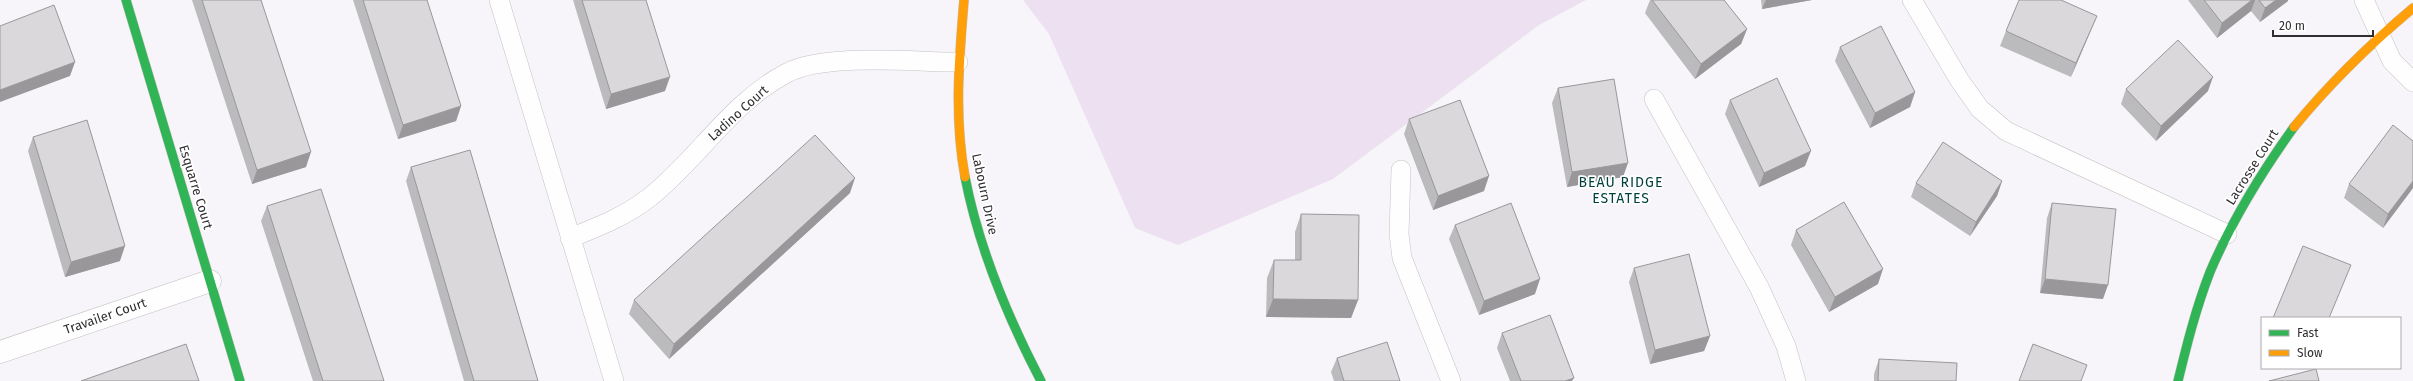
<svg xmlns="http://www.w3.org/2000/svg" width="2413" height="381" viewBox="0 0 2413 381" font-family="'Fira Sans',sans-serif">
<rect width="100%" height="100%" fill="#f7f5f9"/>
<!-- green -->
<path fill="#ece0f1" d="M1023,0H1586L1539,25L1333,179L1178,245L1135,228L1049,34Z"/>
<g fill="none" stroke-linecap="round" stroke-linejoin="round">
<defs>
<path id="lane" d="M499,0L614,381
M1912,0L1960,81L1980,109L2006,131L2227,234
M2364,0L2392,61L2413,82
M1654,99L1759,287L1786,346L1796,381
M1401,170L1399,234L1402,258L1451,381
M570,238C598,227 626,216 650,197C698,159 732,101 787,73C825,53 914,62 958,62"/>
<path id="street" d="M0,352L210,281"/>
<path id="fast" d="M126,0L240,381
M965,177C979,249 1007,316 1041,381
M2178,381C2187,344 2196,308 2210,272C2232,220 2261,173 2294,127"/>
<path id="slow" d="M964,0C959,60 954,118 965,177
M2294,127C2330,83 2369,45 2413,8"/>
</defs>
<!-- lane casing -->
<use href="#lane" stroke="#c3c2c4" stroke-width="20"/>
<!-- street casing -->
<use href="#street" stroke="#c3c2c4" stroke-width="23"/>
<!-- fast casing -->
<use href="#fast" stroke="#c3c2c4" stroke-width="10"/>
<!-- slow casing -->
<use href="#slow" stroke="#c3c2c4" stroke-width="10"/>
<!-- lane -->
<use href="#lane" stroke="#fefefe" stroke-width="19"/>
<!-- street -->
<use href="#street" stroke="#fefefe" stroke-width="22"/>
<!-- fast -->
<use href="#fast" stroke="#30b455" stroke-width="9"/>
<!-- slow -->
<use href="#slow" stroke="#ff9f0a" stroke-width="9"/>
</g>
<!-- wall -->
<path fill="#bbbabc" d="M192,0H261L306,167L252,184Z
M353,0H427L461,106L456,121L398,139Z
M573,0H646L665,91L606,109Z
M1650,0H1724L1747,29L1741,44L1695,79L1645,13Z
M1761,0H1812L1762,9Z
M2188,0H2288V1L2260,22L2251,11L2217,38Z
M2097,16L2091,30L2071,77L2000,46L2006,31Z
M1840,47L1915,92L1910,107L1870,128L1835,61Z
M1558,88L1623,177L1567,187L1552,103Z
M2126,89L2208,91L2156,141L2121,104Z
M1730,100L1805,166L1759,187L1725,114Z
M1409,119L1484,191L1433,210L1404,134Z
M33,137L120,261L65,277L28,151Z
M2413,141V188L2383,228L2344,198L2349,184Z
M411,167L538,381H464L406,181Z
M2002,181L1997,196L1970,236L1911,197L1916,183Z
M850,193L669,359L629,314L634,300Z
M2052,203L2103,299L2040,293L2047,218Z
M267,206L384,381H313L261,221Z
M1301,214L1358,300L1351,318L1266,317L1267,278L1274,260H1295V232Z
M1455,225L1535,294L1479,315L1449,239Z
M1796,230L1878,284L1829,312L1791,245Z
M1634,268L1710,336L1704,351L1650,364L1629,282Z
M1502,333L1572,381H1510L1497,348Z
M1337,358L1400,381H1334L1331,372Z
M1879,359L1956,381H1874V374Z"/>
<!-- shaded-wall -->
<path fill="#999799" d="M1766,0H1812L1762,9Z
M2252,0H2255L2251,11L2217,38L2222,23Z
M2276,0H2288V1L2260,22L2265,8Z
M2097,16L2091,30L2071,77L2076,63Z
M1747,29L1741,44L1695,79L1701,64Z
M75,62L70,76L0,102V90Z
M670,77L665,91L606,109L611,94Z
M2213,77L2208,91L2156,141L2161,126Z
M1915,92L1910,107L1870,128L1875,113Z
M461,106L456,121L398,139L403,125Z
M1811,151L1805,166L1759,187L1764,173Z
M311,152L306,167L252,184L257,170Z
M1628,163L1623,177L1567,187L1572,172Z
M1489,176L1484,191L1433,210L1438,196Z
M855,178L850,193L669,359L674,344Z
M2002,181L1997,196L1970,236L1976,222Z
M2413,181V188L2383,228L2388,214Z
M125,246L120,261L65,277L71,262Z
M1883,269L1878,284L1829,312L1835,297Z
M1540,279L1535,294L1479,315L1484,301Z
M2045,279L2108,285L2103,299L2040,293Z
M1273,299L1358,300L1351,318L1266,317Z
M1710,336L1704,351L1650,364L1655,350Z
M1574,378L1572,381H1565Z"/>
<!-- building -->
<path fill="#dad8db" stroke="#999799" d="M202,0H261L311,152L257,170Z
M363,0H427L461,106L403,125Z
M582,0H646L670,77L611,94Z
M1652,0H1724L1747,29L1701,64Z
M2019,0H2061L2097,16L2076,63L2006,31Z
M2204,0H2252L2222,23Z
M2259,0H2276L2265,8Z
M54,5L75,62L0,90V26Z
M1881,26L1915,92L1875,113L1840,47Z
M2178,40L2213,77L2161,126L2126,89Z
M1777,78L1811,151L1764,173L1730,100Z
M1614,79L1628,163L1572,172L1558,88Z
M1460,100L1489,176L1438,196L1409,119Z
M87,120L125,246L71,262L33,137Z
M2393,125L2413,141V181L2388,214L2349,184Z
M815,135L855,178L674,344L634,300Z
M1943,142L2002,181L1976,222L1916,183Z
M470,150L538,381H474L411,167Z
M321,189L384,381H323L267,206Z
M1844,202L1883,269L1835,297L1796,230Z
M1511,203L1540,279L1484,301L1455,225Z
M2052,203L2116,209L2108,285L2045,279Z
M1301,214L1359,215L1358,300L1273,299L1274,260H1301Z
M2303,246L2351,265L2329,318H2273Z
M1689,254L1710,336L1655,350L1634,268Z
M1550,315L1574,378L1565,381H1521L1502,333Z
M1387,342L1400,381H1344L1337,358Z
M186,344L199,381H81Z
M2033,344L2087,365L2081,381H2019Z
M1879,359L1957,363L1956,381H1878Z
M2316,369L2319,381H2269Z"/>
<g text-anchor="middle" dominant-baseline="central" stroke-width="3.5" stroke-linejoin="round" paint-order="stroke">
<!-- street labels -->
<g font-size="13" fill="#302e30" stroke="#fff">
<text transform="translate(738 113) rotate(-42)">Ladino Court</text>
<text transform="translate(2252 167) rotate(-58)">Lacrosse Court</text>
<text transform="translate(196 187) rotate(73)">Esquarre Court</text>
<text transform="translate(985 194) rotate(78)">Labourn Drive</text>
<text transform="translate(105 316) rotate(-19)">Travailer Court</text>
</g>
<!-- neighbourhood labels -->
<g font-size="14" letter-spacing="1" fill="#00413f" stroke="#fff">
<text x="1621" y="182">BEAU RIDGE<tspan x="1621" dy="16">ESTATES</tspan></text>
</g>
</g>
<!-- legend -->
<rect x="2261" y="317" width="140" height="52" fill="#ffffff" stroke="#acabac"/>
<rect x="2269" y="330" width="20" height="6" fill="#30b455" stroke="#acabac"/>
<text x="2297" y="337" font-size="12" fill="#302e30">Fast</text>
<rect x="2269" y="350" width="20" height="6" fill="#ff9f0a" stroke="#acabac"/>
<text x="2297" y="357" font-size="12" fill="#302e30">Slow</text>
<!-- scale -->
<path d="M2273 30v6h100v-6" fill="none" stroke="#302e30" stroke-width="2"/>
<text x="2279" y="30" font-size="12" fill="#302e30" stroke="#ffffff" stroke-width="3" paint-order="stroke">20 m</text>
</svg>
